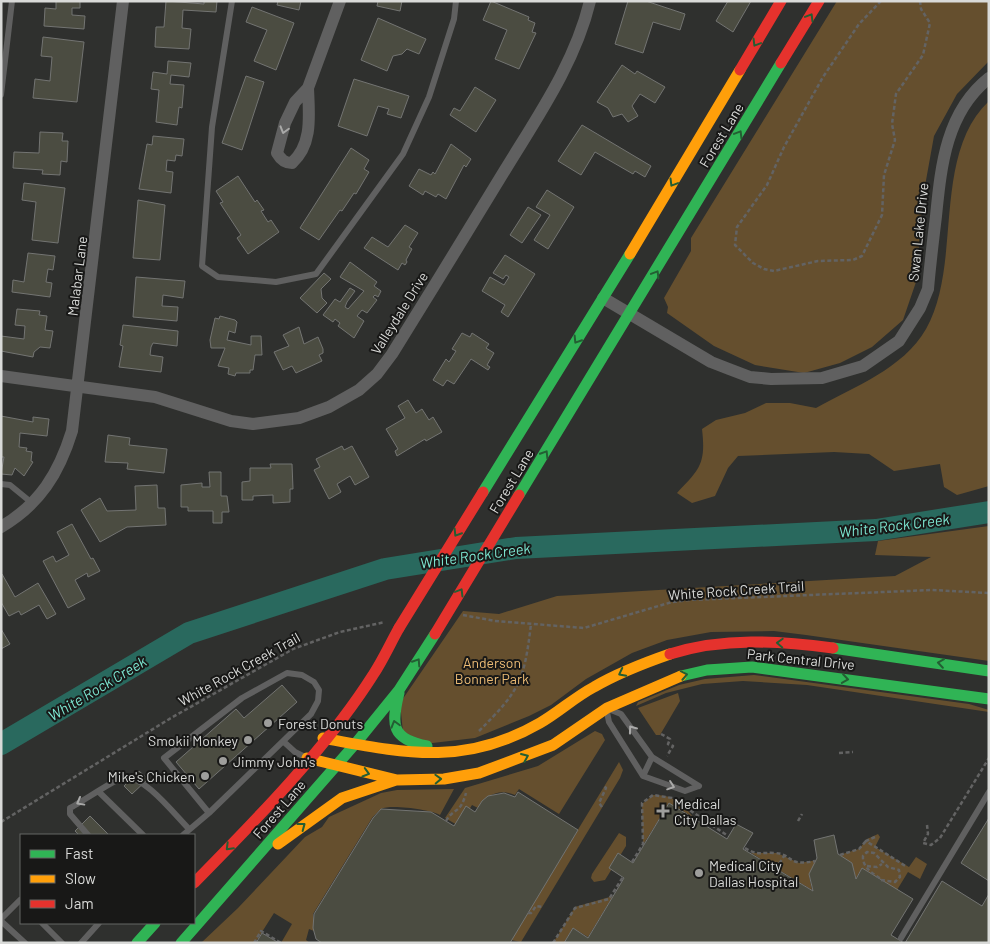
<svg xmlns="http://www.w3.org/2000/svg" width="990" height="944" viewBox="0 0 990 944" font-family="Barlow,sans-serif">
<rect width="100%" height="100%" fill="#2f302e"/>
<!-- green -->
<path fill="#654f2e" d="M837,1H989V61L957,94L934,136L923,197L916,282L903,320L872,347L840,363L804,373L755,365L714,346L667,313L668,307L664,298L691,251V238Z
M989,101V486L957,495L944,487L940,464L894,471L869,454L834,452L738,456L728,468L715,496L692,503L677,493C700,469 706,464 702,429L716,420L745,413L766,403H790L816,408C855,386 903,369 926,329C963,264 931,156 989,101Z
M989,526V661L806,635L774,631L711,632L667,640L632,653L586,679L551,705L529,716L475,738L424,744L403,732L400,703L463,611L499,614L557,596L895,576L931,557L875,555L878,541Z
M754,675L969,704L989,710V712L807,685L743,681L702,684L666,693L636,706L638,702L679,685L705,679Z
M678,693L680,701L660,735H656L638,708Z
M595,731L602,734L605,740L559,814L519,789L515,795C499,788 486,795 478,808L472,805L459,826L445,818L465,788L538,766Z
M619,762L623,770L620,778L521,942L511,940Z
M454,789L440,815C431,810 391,804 381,809C378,811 375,815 372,818L313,914L314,931L309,929L306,940L310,943H281L292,924L274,913L255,943H201L238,908L305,837L322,827L329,817L381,793L397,790Z
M653,795C672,794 682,803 693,817L669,803L643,845L642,804Z
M619,833L626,837V846L605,880L594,882L591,878L592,874Z
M878,834L880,837L875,847L909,867L916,857L927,864L920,879L908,872L897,890L862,868L856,878L852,863L839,855L859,849L867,839Z
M751,853H777L799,863L818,860L809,875L812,890Z
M613,896L588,937L573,928L564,943H553L575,907Z"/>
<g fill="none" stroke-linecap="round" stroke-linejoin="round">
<!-- river -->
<path stroke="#29695e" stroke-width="22" d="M1,744L189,633L385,569L516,548L876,530L989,512"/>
</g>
<!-- building -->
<path fill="#4b4c41" stroke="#737472" d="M56,1H80V8H72V15L85,16L84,29L44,26L45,8L56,9Z
M166,1L204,4V1H217L216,12L183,10L182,28L191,29L189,49L155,47L156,27H164Z
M278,1H301L299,10L277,5Z
M378,1H402L400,11L377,6Z
M491,1L529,17L528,20L535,23L532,32L536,33L519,69L495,59L507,30L483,20Z
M628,1H646L685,14L680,30L653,22L643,53L615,44Z
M728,1H751L733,32L716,21Z
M252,7L294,23L276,70L254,61L267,30L246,22Z
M378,18L426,39L419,54L407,49L402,54L393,56L387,71L361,60Z
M43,37L84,42L77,102L33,98L35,79L50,81L52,57L41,56Z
M168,61L191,63L189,77L171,75L170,84L184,85L182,108L179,107L177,125L156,122L159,90L151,89L153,72L167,74Z
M622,65L635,74L637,71L665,87L655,103L640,94L632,106L638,116L628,122L622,114L613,117L608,108L597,102Z
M246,76L264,82L242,150L222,143Z
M354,79L409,96L401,118L387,114L389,109L378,106L367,136L338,126Z
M475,87L496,100L476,132L450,115L454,108L460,111Z
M582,125L651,166L645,177L635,171L633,174L595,152L581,175L558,161Z
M40,132L63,133L62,141H68L67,162L61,161L60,175L42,174L43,170L13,168L14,152L39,153Z
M153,136L184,139L182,156L176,155L175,161L167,160L166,171L173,172L171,193L139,189L147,144L152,145Z
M451,144L471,159L466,167L464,165L446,199L438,194L436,197L425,191L423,195L409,186L419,169L431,175L433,172L435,174Z
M351,148L369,160L364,169L369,172L356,194L354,193L342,211L340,210L319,240L300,228Z
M238,176L255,202L257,200L264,210L261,211L268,222L271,220L279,232L248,254L237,238L241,235L220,203L223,202L216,191Z
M24,183L65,188L58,243L32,240L36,202L22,200Z
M547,190L574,207L548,249L534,240L550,215L536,207Z
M138,200L165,205L160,260L133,258Z
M528,207L541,215L522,243L510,235Z
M405,225L418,233L409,247L412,249L406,260L407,262L405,265L402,263L398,270L364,248L372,237L388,247Z
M28,253L55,256L53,270L48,269L46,282L52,283L50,297L12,292L13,280L24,282Z
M505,255L535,274L508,317L501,312L505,305L482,291L490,277L504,285L509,277L506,275L503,279L493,273Z
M350,262L377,282L374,286L381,291L378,297L375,295L373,297L377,300L367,313L362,310L357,316L364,321L354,338L338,326L340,323L335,319L333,322L323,315L335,299L340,302L350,288L355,291L347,302L345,307L348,309L364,291L340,277Z
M324,273L331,279L321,289L322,298L327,303L317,313L300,298Z
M136,277L185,281L183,298L163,295L162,306L178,307L177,321L133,317Z
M17,309L40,311L39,315L47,316L45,330L53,331L50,348L40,347L34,352L33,357L1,351V336L24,339L25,326L15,325Z
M220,316L235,320L237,322L235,333L229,331L227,340L251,345V336H261L262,355H255L253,370H250V373H236L235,376L228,374L229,368L218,366L225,348H211L210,340L215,318L219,319Z
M123,325L178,331L177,346L153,343L151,347L150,355L163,357L161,372L119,367L123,346L120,345Z
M299,327L304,344L318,337L323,349V353L319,355L322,361L296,373L292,366L283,370L274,352L289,346L283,335Z
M462,333L470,337L472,333L489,344L486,348L494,353L487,365L490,367L488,370L471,359L454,384L447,380L443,386L433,380L446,359L449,362L456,351L452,349Z
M408,400L416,413L422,409L429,420L433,417L442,432L426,441L425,439L397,456L395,451L398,449L386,429L405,418L398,406Z
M1,416L33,422V417L49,419L47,436L20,433L19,447L27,448L26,451L32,452L31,461L33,462L24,476L15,468L12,475L1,474L4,457H1Z
M108,435L130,438L129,445L167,449L164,473L127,469L128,463L105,462Z
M342,446L344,450L352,446L369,477L355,485L350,476L337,484L341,492L329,499L314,470L320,467L316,459Z
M270,464H292L293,489H290V502L273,503V495L253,496V500H242V482L250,481V468H271Z
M209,472H221V496H227L229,512H222V523H213V511H188V507H181V485L202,483V487H210Z
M157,485L158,508H165L166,525L127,527L100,542L81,510L100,498L107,511L136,510L135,486Z
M72,524L91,559L93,558L100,571L88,577L87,573L75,580L85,599L68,608L43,561L53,556L56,562L69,555L57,532Z
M2,574L15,597L38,583L56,614L47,619L39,605L21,615L19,611L9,616L1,602Z
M1,629L10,644L1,649Z
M282,685L297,702L199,789L176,762L236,709L244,718Z
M139,771L148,779L132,794L124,786Z
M518,792L578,830L510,943H322L316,939L313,928L314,914L373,818L381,809L431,812L454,826L466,806L475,812L482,801L488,796L504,793L515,797Z
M669,803L727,839L736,824L753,833L743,849L813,891L809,874L817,858L814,840L834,835L838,854L852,863L856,879L862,868L913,899L891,935L904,943H564L573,928L588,938L624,878L609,868L618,853L633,863Z
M90,816L109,835H79L75,831Z
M989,818V881L961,863Z
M942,881L982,906L989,894V943H905Z
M262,933L279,943H256Z"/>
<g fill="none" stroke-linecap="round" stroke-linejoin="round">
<!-- path -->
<path stroke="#636363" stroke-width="2.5" stroke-dasharray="4 2.5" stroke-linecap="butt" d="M881,1L859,24L823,77L784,147L767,185L737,227L735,245L753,263L764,269L774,271L818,261L853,260L862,256L882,215L884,175L895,140L892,124L896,94L923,55L930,23L921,9L920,1
M463,615L495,621L584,628L672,602L689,600L932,590L989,593
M479,731C520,690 524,682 531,624
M661,734L670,739L668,744L673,746L667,756
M839,753L853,752
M602,807L599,803L606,788L603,785
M446,821C454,807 460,815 466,793
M798,821L802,814
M1,822L171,718L293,649L340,632L385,622
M927,825L928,834L923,843L931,845L940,838L989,758
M875,837L866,841L907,867
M745,848C757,856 762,852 775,853C793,854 787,867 815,861
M840,855L859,849L866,841
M632,862L643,844L642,803L653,795L672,798L728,836
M867,866L877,867L882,864
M776,869L784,856
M881,880L895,882L900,877L899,870L888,867L874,853L867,852L863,856C862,867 873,874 881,879
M528,913H531L536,906L543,907
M254,943L261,931L281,943
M553,943L575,908L609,899L623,877"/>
<!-- lane -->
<path stroke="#606060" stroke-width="6" d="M232,1L212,127L202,266L218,277L276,282L316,274L403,154L429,97L454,19L456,1
M1,95L12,1
M1,484L10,485L32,503
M611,710L621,714L652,757L699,786
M607,712L609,722L643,776L685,791L699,786
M284,742L295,752L305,757
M643,776L652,757
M99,792L143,835
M88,835L70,814V808C80,803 117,778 124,777C144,775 175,815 189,829
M183,835L209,813L311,714L318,701L319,690L314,682L302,675L287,673L242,698L164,758L209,813
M1,919L20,900
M1,921L25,943
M42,923L62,943
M901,938L989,792
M81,943L99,923"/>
<!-- street -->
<path stroke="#606060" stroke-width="12" d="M308,88C309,115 313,144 292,163C285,163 281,160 277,153L285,123L295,102L308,88L340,1
M603,298L711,362L729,369L750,377L771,379L822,378L863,366L899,341L920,308L928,289C930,265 933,241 936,216C941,166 946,112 989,78
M1,376L155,397L231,421L253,424L299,418L329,407L359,390L377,374L392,354C430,293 468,231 505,170C538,116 575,63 590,1
M1,527C40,504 59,473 72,431L123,1"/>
<!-- fast -->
<path stroke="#30b455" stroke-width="11" d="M483,492L630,254
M519,495L781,63
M833,648L989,671
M681,676L707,670L752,667L989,699
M399,693C391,725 391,739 427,746
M137,943L155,923
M181,943L356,743L399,690L435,634"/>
<!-- slow -->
<path stroke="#ff9f0a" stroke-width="11" d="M630,254L740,70
M323,738C404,753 464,767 540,723C559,712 575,697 594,687C618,673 644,663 670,654
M307,758L397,780L444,779L479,773L553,745L607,708L681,676
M278,844L342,798L396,780"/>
<!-- jam -->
<path stroke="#e5322d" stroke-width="11" d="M781,63L819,1
M740,70L781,1
M670,654C724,637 778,641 833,648
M194,883C256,820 326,749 373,675C383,660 390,644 399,628"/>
<!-- jam-bridge -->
<path stroke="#e5322d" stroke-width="11" d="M399,628L483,492
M435,634L519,495"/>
</g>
<!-- one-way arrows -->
<defs><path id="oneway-chevron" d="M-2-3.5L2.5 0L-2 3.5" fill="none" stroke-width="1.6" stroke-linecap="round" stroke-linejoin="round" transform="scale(1.25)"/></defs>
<g stroke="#235e33">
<use href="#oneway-chevron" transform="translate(810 17) rotate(-59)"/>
<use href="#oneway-chevron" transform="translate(756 43) rotate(121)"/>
<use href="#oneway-chevron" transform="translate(739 134) rotate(-59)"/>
<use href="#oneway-chevron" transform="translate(673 183) rotate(121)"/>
<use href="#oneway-chevron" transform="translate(656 274) rotate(-59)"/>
<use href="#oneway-chevron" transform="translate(577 340) rotate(122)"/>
<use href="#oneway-chevron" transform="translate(545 454) rotate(-58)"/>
<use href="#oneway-chevron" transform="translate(457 533) rotate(122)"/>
<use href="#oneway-chevron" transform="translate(460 592) rotate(-59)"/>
<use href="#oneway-chevron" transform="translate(780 643) rotate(-177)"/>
<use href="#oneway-chevron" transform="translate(417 662) rotate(-57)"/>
<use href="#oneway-chevron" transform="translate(941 663) rotate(-172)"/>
<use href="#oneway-chevron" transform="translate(622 673) rotate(153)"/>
<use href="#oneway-chevron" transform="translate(684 675) rotate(-11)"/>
<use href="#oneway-chevron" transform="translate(845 679) rotate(8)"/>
<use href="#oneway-chevron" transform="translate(395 724) rotate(-106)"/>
<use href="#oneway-chevron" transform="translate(525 757) rotate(-23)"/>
<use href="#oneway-chevron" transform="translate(366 773) rotate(16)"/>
<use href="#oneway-chevron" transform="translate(438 779) rotate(-2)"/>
<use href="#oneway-chevron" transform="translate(302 826) rotate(-37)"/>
<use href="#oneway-chevron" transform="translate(229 847) rotate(135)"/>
</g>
<g stroke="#a9a9a8">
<use href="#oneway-chevron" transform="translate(284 130) rotate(106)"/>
<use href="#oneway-chevron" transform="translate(632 729) rotate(-126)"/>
<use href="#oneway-chevron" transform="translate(671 786) rotate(19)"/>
<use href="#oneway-chevron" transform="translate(80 802) rotate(151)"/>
</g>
<!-- markers -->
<g fill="#9e9e9c" stroke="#181817" stroke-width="2">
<circle cx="268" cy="723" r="5"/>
<circle cx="248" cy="740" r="5"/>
<circle cx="223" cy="761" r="5"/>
<circle cx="205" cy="776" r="5"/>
<path d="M660.5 803.5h5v5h5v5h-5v5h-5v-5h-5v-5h5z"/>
<circle cx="699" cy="873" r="5"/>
</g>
<g text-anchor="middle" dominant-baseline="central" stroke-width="4" stroke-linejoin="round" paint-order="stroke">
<!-- street labels -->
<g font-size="14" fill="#d9dad8" stroke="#181817">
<text transform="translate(721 135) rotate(-59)">Forest Lane</text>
<text transform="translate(918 232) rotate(-84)">Swan Lake Drive</text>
<text transform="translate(77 276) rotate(-83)">Malabar Lane</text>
<text transform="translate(399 313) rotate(-58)">Valleydale Drive</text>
<text transform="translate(511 481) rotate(-59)">Forest Lane</text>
<text transform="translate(736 590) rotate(-4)">White Rock Creek Trail</text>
<text transform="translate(801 659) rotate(6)">Park Central Drive</text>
<text transform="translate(239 669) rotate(-29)">White Rock Creek Trail</text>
<text transform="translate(279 809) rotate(-49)">Forest Lane</text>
</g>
<!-- park labels -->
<g font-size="14" fill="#ebbb75" stroke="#181817">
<text x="492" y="662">Anderson<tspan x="492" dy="16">Bonner Park</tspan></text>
</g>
<!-- poi labels -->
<g font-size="14" fill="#d9dad8" stroke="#181817" text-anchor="start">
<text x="278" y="723">Forest Donuts</text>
<text x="238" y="740" text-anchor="end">Smokii Monkey</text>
<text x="233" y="761">Jimmy John's</text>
<text x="195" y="776" text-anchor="end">Mike's Chicken</text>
<text x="674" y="803">Medical<tspan x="674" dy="16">City Dallas</tspan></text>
<text x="709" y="865">Medical City<tspan x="709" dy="16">Dallas Hospital</tspan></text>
</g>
<!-- water labels -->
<g font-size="15" font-style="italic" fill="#7de7d2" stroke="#181817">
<text transform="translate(894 525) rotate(-7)">White Rock Creek</text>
<text transform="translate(475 555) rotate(-8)">White Rock Creek</text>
<text transform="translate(97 688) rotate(-31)">White Rock Creek</text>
</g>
</g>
<!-- border -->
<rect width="990" height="944" fill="none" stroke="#d9dad8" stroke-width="5"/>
<!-- legend -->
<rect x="20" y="834" width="175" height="90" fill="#181817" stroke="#656664"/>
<rect x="30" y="850" width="25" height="8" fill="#30b455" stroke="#656664"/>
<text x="65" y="859" font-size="15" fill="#d9dad8">Fast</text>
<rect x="30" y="875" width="25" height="8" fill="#ff9f0a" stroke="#656664"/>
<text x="65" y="884" font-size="15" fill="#d9dad8">Slow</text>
<rect x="30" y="900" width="25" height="8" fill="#e5322d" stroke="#656664"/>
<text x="65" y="909" font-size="15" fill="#d9dad8">Jam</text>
</svg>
